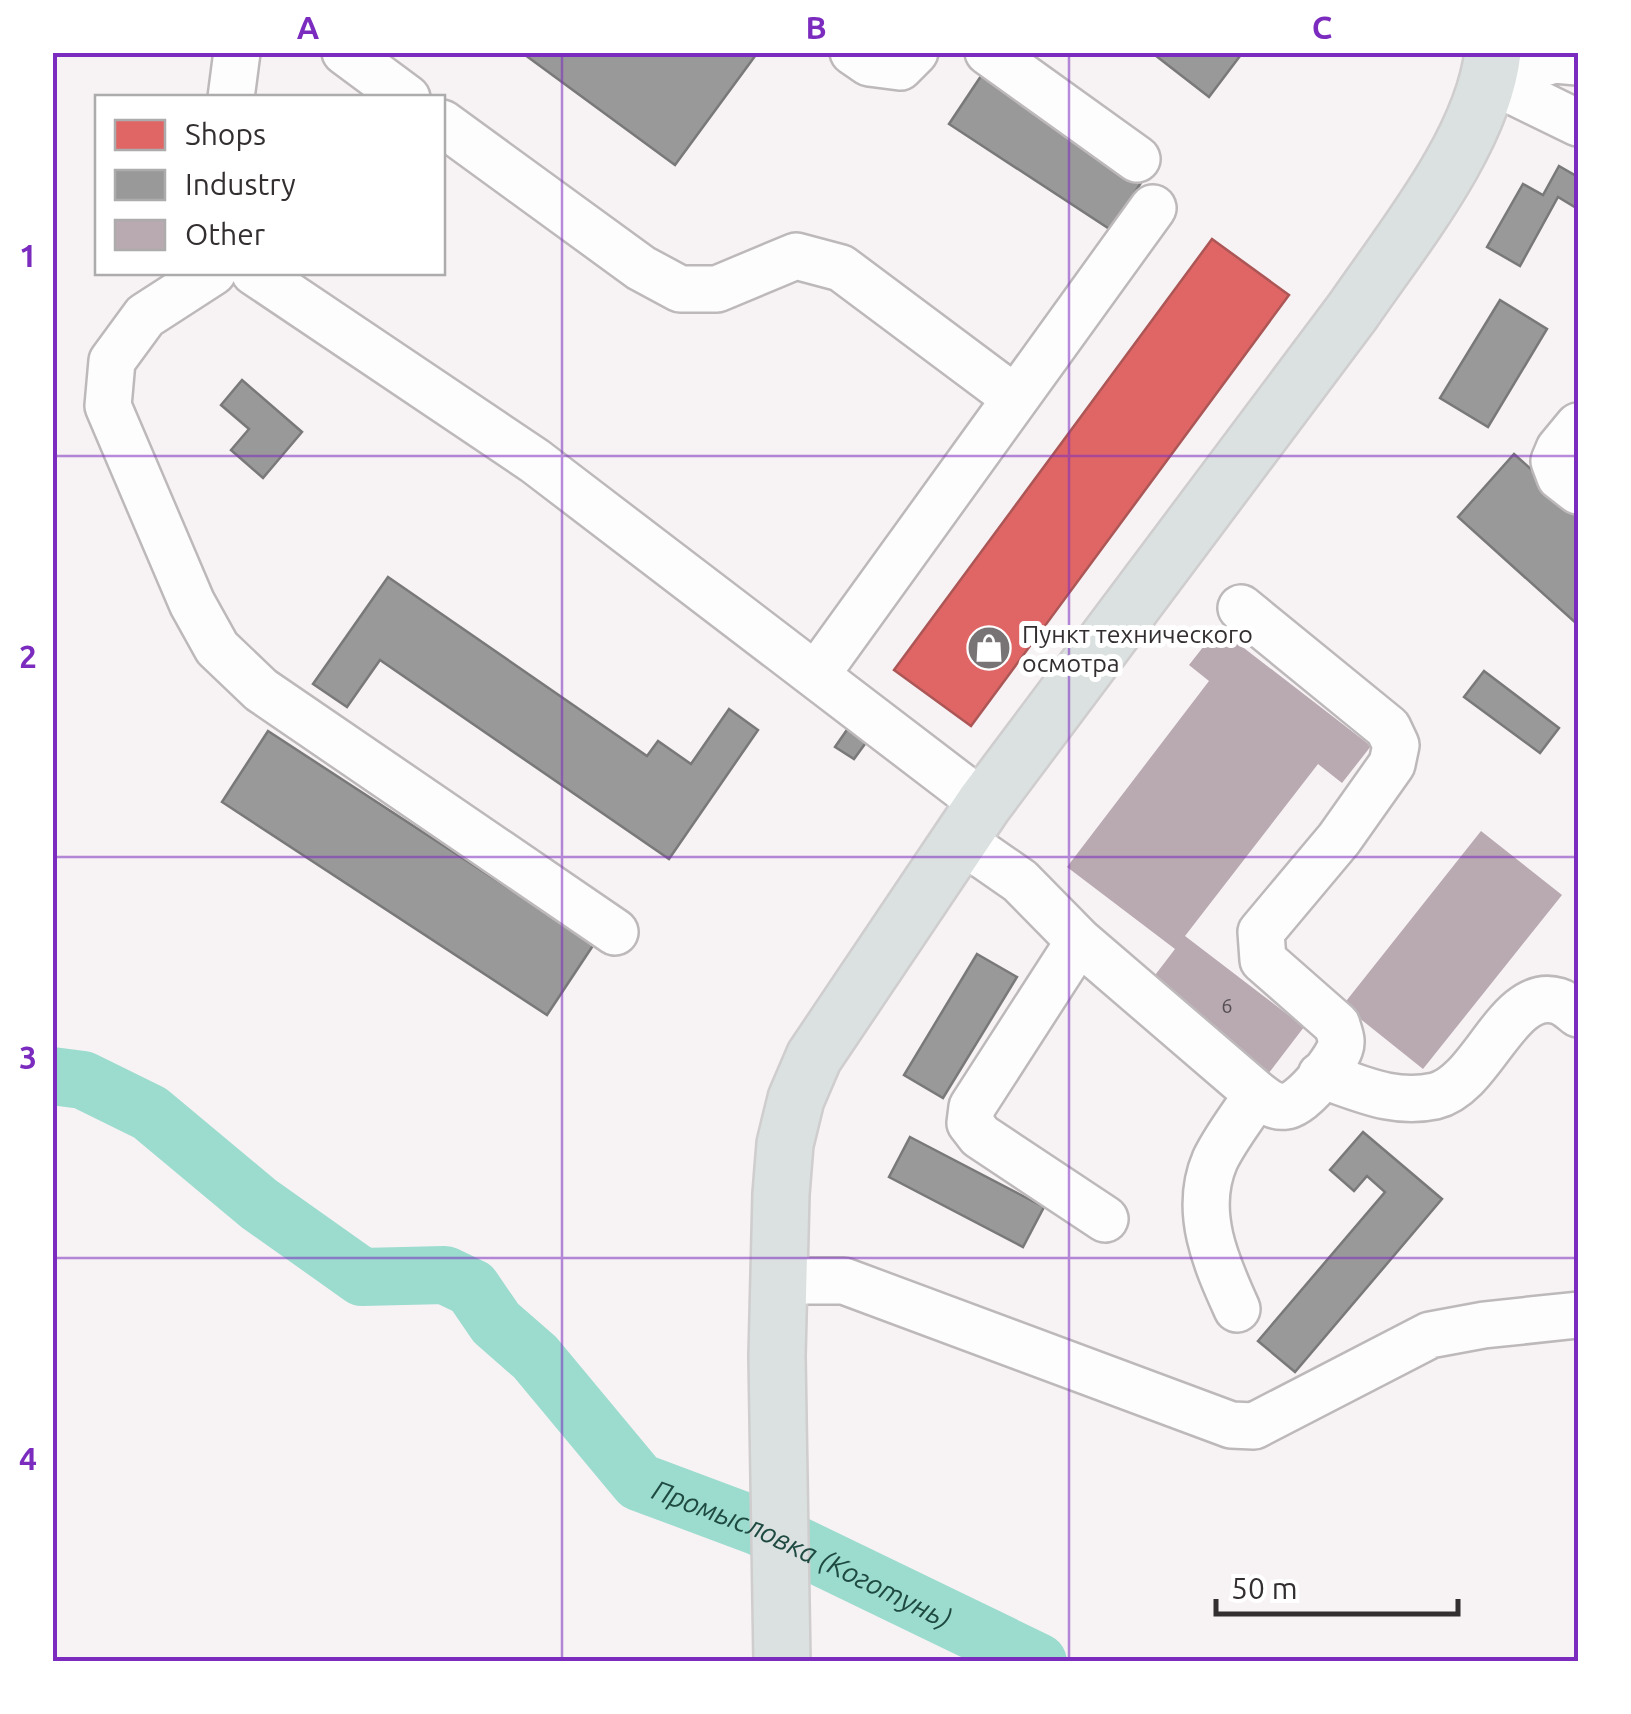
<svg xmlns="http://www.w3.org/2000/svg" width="1631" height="1714" viewBox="0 0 1631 1714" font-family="Ubuntu,sans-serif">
<rect width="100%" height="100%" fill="#f7f2f4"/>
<!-- shops -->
<path fill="#e06666" stroke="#ac5656" stroke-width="2.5" d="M1212,239L1289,295L971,726L894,670Z"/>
<!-- industry -->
<path fill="#999" stroke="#7a797a" stroke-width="2.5" d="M521,52H758L675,165Z
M1151,52H1243L1209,97Z
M981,76L1142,181L1111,230L949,124Z
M1559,166L1578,177V209L1558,197L1520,266L1487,247L1523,184L1543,195Z
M1500,300L1547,329L1488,427L1440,398Z
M242,380L302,432L263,478L231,450L249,429L221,405Z
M1514,454L1578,511V625L1458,517Z
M388,577L647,756L658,741L691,764L729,709L758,730L669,859L380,660L347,707L313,684Z
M1484,671L1559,728L1540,753L1464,697Z
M851,724L870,737L854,759L835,747Z
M268,731L594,944L547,1015L222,802Z
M977,954L1017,977L943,1098L904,1075Z
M1363,1132L1442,1199L1295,1372L1258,1341L1385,1192L1367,1176L1354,1191L1330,1170Z
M910,1137L1044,1207L1023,1247L889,1177Z"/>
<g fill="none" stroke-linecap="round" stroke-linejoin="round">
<!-- river -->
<path stroke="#9bdcce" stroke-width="58" id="s1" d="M52,1076L83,1080L150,1113L259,1204L362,1277L445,1275L472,1288L496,1323L535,1357L639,1482L757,1526L1038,1662"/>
</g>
<!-- building -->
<path fill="#b9a9b1" d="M1218,628L1371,746L1342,783L1318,764L1185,936L1304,1027L1268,1074L1149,983L1175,949L1067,867L1209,681L1189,665Z
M1481,831L1562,895L1423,1069L1343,1005Z"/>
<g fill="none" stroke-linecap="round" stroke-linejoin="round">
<defs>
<path id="minor" d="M345,52L407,98
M853,52L869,63L900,67L915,52
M988,52L1137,159
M1490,80L1578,123
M1490,80L1554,60L1578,62
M231,98L237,52
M442,123L641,268L680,289H717L796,256L841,268L1015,398
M213,272L145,316L112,361L108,406L192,603L217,648L261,690L615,932
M254,272L535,461L984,804
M1578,426L1559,449L1554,461L1560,477L1578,491
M816,675L1153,208
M961,840L1020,881L1079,941L1257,1094C1266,1101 1274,1108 1286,1106C1302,1105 1335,1063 1340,1048C1343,1040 1339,1033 1337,1025L1263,960L1261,932L1339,839L1392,764L1396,745L1388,728L1241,608
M1079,941L972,1107L970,1123L980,1136L1105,1219
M1321,1075C1360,1088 1393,1105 1435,1096C1484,1084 1507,986 1558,1001C1565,1003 1573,1010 1578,1014
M780,1281H844L1231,1425L1254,1426L1430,1335L1484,1325L1578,1315
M1237,1309C1216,1263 1193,1211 1215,1160C1226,1137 1244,1115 1257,1094"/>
<path id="major" d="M782,1662L777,1356L781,1194L785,1144L796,1099L814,1057L984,804L1353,311C1403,238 1483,141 1493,52"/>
</defs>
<!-- minor casing -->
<use href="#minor" stroke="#bdb9bb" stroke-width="50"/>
<!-- major casing -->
<use href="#major" stroke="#cfcdce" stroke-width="60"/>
<!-- minor -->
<use href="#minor" stroke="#fefdfd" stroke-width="45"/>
<!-- major -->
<use href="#major" stroke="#dae1e0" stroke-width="55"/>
</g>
<!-- grid -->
<path fill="none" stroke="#7b2cbf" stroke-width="2.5" stroke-opacity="0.55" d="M562,52V1662M1069,52V1662M52,456H1578M52,857H1578M52,1258H1578"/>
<!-- icons -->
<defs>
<symbol id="shop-disc" viewBox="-11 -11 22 22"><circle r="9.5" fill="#787375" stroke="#fff"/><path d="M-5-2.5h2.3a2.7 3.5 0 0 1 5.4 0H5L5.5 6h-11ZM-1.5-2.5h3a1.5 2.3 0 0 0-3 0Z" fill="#fff"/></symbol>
</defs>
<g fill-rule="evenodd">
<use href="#shop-disc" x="964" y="623" width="50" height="50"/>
</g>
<g text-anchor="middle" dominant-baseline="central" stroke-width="10" stroke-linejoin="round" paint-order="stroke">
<!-- number labels -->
<g font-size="20" fill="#544e51">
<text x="1227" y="1005">6</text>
</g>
<!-- poi labels -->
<g font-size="25" fill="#332f31" stroke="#fff" text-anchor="start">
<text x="1022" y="634">Пункт технического<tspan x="1022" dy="29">осмотра</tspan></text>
</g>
<!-- water labels -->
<g font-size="28" font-style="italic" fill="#1f4a41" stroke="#fff">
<text stroke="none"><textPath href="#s1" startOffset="922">Промысловка (Коготунь)</textPath></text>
</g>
</g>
<!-- border -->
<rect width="1631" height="1714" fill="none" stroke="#ffffff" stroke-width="110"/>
<!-- legend -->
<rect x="95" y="95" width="350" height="180" fill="#ffffff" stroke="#adacad" stroke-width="2.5"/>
<rect x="115" y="120" width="50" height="30" fill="#e06666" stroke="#adacad" stroke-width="2.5"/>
<text x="185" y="145" font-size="30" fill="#332f31">Shops</text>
<rect x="115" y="170" width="50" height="30" fill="#999999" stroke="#adacad" stroke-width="2.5"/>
<text x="185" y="195" font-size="30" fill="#332f31">Industry</text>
<rect x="115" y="220" width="50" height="30" fill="#b9a9b1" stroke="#adacad" stroke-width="2.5"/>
<text x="185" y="245" font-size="30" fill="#332f31">Other</text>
<!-- scale -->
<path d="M1216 1599v15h242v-15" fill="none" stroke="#332f31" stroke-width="5"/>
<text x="1231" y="1599" font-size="30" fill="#332f31" stroke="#ffffff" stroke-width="8" paint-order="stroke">50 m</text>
<rect x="55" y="55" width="1521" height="1604" fill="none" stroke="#7b2cbf" stroke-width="4"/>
<g font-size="32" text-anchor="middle" font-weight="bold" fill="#7b2cbf">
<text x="308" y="39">A</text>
<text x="816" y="39">B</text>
<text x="1322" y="39">C</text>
<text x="28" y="267">1</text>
<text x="28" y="668">2</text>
<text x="28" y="1069">3</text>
<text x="28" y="1470">4</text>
</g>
</svg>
